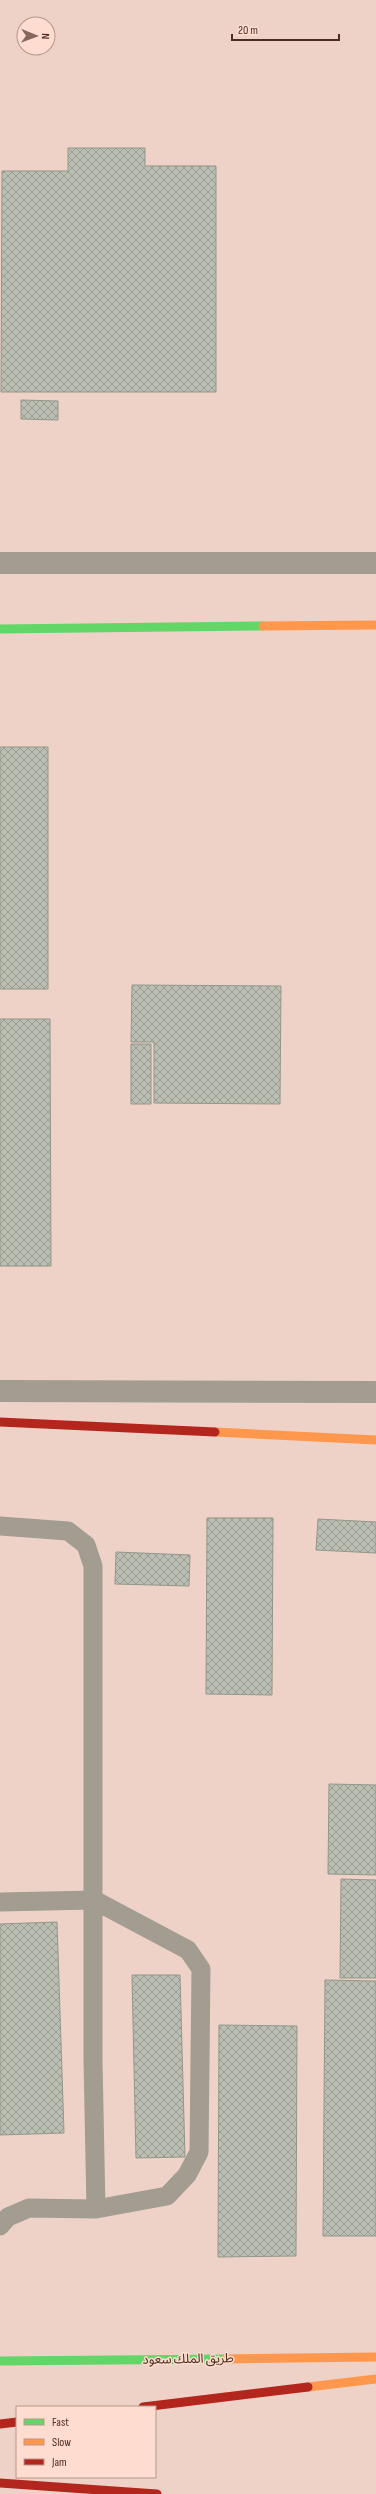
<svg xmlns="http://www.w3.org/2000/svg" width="376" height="2494" viewBox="0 0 376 2494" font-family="'Sofia Sans Condensed','Noto Sans Arabic',sans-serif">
<defs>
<pattern id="building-cross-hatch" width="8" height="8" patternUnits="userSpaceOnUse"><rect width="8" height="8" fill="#bbbfb3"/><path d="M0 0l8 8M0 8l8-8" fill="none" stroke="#9a9c91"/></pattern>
</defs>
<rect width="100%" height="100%" fill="#eed2c7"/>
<!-- building -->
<path fill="url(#building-cross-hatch)" stroke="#92978a" d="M68,148H145V166H216V392H1L2,171H68Z
M21,400L58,401V420L21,419Z
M0,747H48V989H0Z
M132,985L281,986L280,1104L154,1103V1042H131Z
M0,1019H50L51,1266H0Z
M131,1044H151V1104H131Z
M207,1518H273L272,1695L206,1694Z
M318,1519L376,1522V1553L316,1550Z
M116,1552L190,1555L189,1586L115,1584Z
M329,1784L376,1785V1875L328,1874Z
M341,1879L376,1880V1978H340Z
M57,1922L64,2133L0,2135V1924Z
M132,1975H180L185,2157L136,2158Z
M325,1980L376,1981V2236H323Z
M219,2025L297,2026L296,2256L218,2257Z"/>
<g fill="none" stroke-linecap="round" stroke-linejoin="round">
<!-- lane -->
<path stroke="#a29c91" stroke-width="19" d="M0,1526L68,1531L86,1545L93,1566V2060L96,2209
M0,1902L94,1900L188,1950L201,1969L199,2152L187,2175L167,2196L96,2209L29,2208L8,2217L0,2226"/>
<!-- street -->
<path stroke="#a29c91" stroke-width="22" d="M0,563H376
M0,1391L376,1392"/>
<!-- fast -->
<path stroke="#63d668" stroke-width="9" d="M0,629L263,626
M0,2361L225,2359"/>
<!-- slow -->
<path stroke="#ff974d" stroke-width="9" d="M263,626L376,625
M215,1432L376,1440
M225,2359L376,2357
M308,2387L376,2379"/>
<!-- jam -->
<path stroke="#b3261e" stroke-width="9" d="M0,1422L215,1432
M143,2407L308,2387
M0,2424L17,2422
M0,2483L157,2494"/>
</g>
<g text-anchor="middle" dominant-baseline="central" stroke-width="3" stroke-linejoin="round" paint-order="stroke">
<!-- street labels -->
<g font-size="13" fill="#4d2d21" stroke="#feddd0">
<text transform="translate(188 2359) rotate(-1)">طريق الملك سعود</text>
</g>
</g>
<!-- legend -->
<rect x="16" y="2406" width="140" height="72" fill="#feddd0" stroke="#b7978a"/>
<rect x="24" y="2419" width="20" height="6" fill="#63d668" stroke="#b7978a"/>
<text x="52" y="2426" font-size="12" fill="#4d2d21">Fast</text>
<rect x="24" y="2439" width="20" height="6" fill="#ff974d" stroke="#b7978a"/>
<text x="52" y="2446" font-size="12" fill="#4d2d21">Slow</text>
<rect x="24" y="2459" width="20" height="6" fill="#b3261e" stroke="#b7978a"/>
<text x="52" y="2466" font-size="12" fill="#4d2d21">Jam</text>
<!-- north arrow -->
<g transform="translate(36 36) rotate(91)"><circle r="19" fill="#feddd0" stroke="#b7978a"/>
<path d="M0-3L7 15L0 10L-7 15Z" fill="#85675b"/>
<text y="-6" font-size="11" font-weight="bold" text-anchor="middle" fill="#4d2d21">N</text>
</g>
<!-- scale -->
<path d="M232 34v6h107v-6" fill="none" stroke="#4d2d21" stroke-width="2"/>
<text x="238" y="34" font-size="12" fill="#4d2d21" stroke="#feddd0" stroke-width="3" paint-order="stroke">20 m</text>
</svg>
